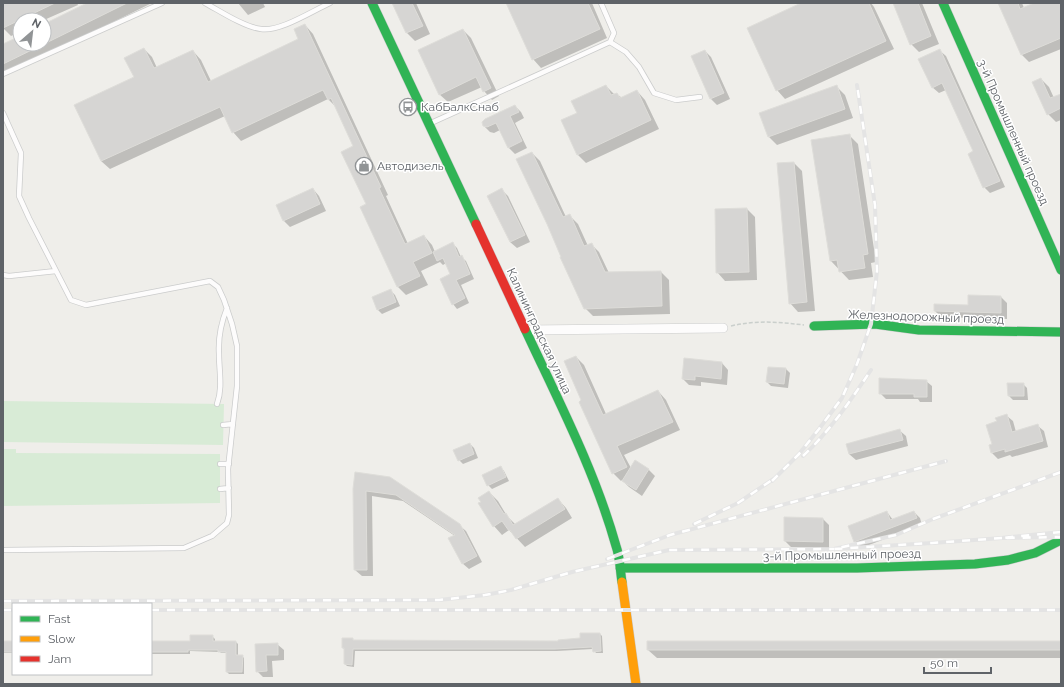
<svg xmlns="http://www.w3.org/2000/svg" width="1064" height="687" viewBox="0 0 1064 687" font-family="Raleway,sans-serif">
<rect width="100%" height="100%" fill="#efeeea"/>
<!-- green -->
<path fill="#d8ebd6" d="M3,401L224,404L223,445L3,442Z
M3,449H16V453L220,454V503L3,506Z"/>
<!-- shadow -->
<path fill="#0003" d="M3,3H77L78,5L44,20H20V32L11,36L3,28Z
M89,3H152L3,76V46L20,37V44H44V25Z
M238,3H263L265,7L248,15Z
M393,3H416L430,34L415,41L407,33Z
M507,3H592L607,38L541,68L533,59Z
M803,3H871L874,7L894,49L785,99L777,90Z
M894,3H922L939,44L919,52L911,44Z
M999,3H1022L1024,8L1036,3H1061V49L1029,62L1021,54Z
M305,25L313,34L388,195L386,196L408,244L424,236L432,245L435,252L453,244L457,248L461,257L466,261L474,279L461,285L469,303L457,309L453,304L451,275L446,263L443,265L440,262L421,271L428,285L406,295L398,287L361,208L367,205L355,147L337,108L328,99L241,141L233,132L225,116L110,169L101,161L135,78L144,49L152,57L157,68L193,51L201,60L211,81L299,39Z
M463,30L471,38L499,96L492,100L484,91L482,87L448,102L439,94Z
M939,50L946,56L1005,187L990,193L984,187L975,152L946,90L939,93L932,87Z
M705,51L711,57L730,99L717,105L711,99Z
M1041,79L1049,87L1054,98L1061,95V120L1056,122L1048,114Z
M606,86L615,95L617,94L622,98L637,91L645,100L659,129L586,163L578,155L562,121L578,113Z
M836,86L845,95L853,118L777,145L769,137Z
M515,106L521,112L524,118L515,123L527,148L515,154L508,147L500,130L494,133L490,132L484,126Z
M849,135L858,144L876,262L871,263L873,277L849,280L831,261Z
M532,153L540,161L566,217L569,215L578,224L588,246L591,244L599,252L609,273L661,272L669,280L670,314L593,316L585,308Z
M794,163L802,171L815,311L798,312L790,303Z
M313,189L319,196L326,211L290,227L284,221L277,206Z
M502,190L508,196L530,242L517,248L510,242Z
M747,209L755,217L757,280L725,281L717,272Z
M391,291L395,295L400,306L382,314L378,310L373,298Z
M1001,297L1007,303V319L941,317L935,311L969,306Z
M576,357L584,365L606,414L658,391L666,400L680,430L624,455L631,468L648,469L655,476L642,496L629,487L622,480L621,481L613,473L583,401Z
M685,359L722,363L728,370L727,385L701,382V386L689,385L683,379Z
M786,369L790,373L788,388L771,386L767,382Z
M926,381L932,386V402H920L918,399H886L880,393Z
M1023,384L1027,388L1028,400H1013L1009,396Z
M1007,416L1013,421L1016,432L1038,426L1044,431L1048,447L1012,457L1010,455L998,459L992,453L990,446L994,445L998,422Z
M899,430L906,436L908,446L856,460L849,454L847,444Z
M470,444L474,448L478,458L463,464L459,460Z
M500,467L504,471L509,481L492,489L488,485Z
M356,473L459,525L466,531L482,562L469,569L462,563L455,536L403,501L372,496L373,576H362L355,570L354,489Z
M489,492L498,501L507,516L516,525L558,499L566,508L572,518L525,547L509,530L502,535L494,526Z
M887,512L893,520L914,512L920,518L922,525L861,548L854,541Z
M785,518L823,519L829,525V548L791,547L785,541Z
M600,634L602,636L603,653H596L593,649L557,651H355L354,667L347,666L345,664V650L343,648L352,639L355,641L559,642L581,639Z
M212,636L215,639V642H236L238,644V656H242L244,658V674H229L227,672V653H221L220,652L190,651V654H151V642H191Z
M3,642H13V653H3Z
M1061,642V658H657L648,650Z
M277,644L284,650V660L272,661L273,677H263L257,671L256,645Z"/>
<!-- building -->
<path fill="#d6d5d3" stroke="#deddd9" d="M3,3H55L3,28Z
M87,3H127L44,44V24Z
M392,3H412L423,26L406,33Z
M506,3H588L600,29L532,60Z
M801,3H869L886,41L776,91L747,28Z
M893,3H918L931,36L910,45Z
M998,3H1018L1020,9L1034,3H1061V38L1021,55Z
M305,24L381,187L379,188L405,244L424,235L432,253L413,262L420,276L397,287L360,207L366,204L341,152L353,146L331,98L328,100L323,90L232,133L220,107L101,161L74,105L134,77L124,58L144,48L154,68L193,50L208,82L298,39L294,29Z
M463,29L491,88L483,92L476,77L439,95L418,50Z
M20,36V44H44L3,64V44Z
M940,49L1000,181L983,188L968,154L973,151L942,83L932,88L918,59Z
M705,50L724,93L710,99L691,56Z
M1041,78L1050,98L1061,94V108L1047,115L1032,82Z
M606,85L611,95L617,93L620,98L637,90L651,120L577,155L561,120L577,113L571,101Z
M837,85L845,109L768,137L759,113Z
M515,105L519,112L510,116L522,141L508,148L496,123L487,127L483,126L482,122L485,119Z
M850,134L868,254L863,255L865,268L839,272L837,260L830,261L811,140Z
M532,152L563,217L570,214L584,246L592,243L605,272L661,271L662,306L584,309L560,257H561L547,224L516,159Z
M794,162L807,302L789,304L777,163Z
M313,188L320,204L283,221L276,205Z
M502,188L525,235L510,242L487,196Z
M747,208L749,272L716,273L715,209Z
M453,242L459,257L462,255L470,274L456,280L465,298L452,305L440,279L450,274L443,258L437,261L433,252Z
M391,289L396,302L377,310L372,297Z
M968,295L1001,296V313L934,311V304L968,305Z
M576,356L603,415L658,390L673,422L617,446L627,467L612,474L579,402L581,400L564,361Z
M684,358L722,362L721,379L695,376V380L682,379Z
M768,367L786,368L784,384L766,382Z
M879,378L927,380V397H914V394H879Z
M1007,383H1024V396H1008Z
M1007,414L1012,432L1038,424L1043,441L1005,452V449L991,453L989,445L992,444L986,425L997,421L995,418Z
M900,429L903,440L849,454L846,444Z
M470,443L474,454L458,461L453,450Z
M635,460L649,469L636,490L622,481Z
M501,466L506,477L487,486L482,475Z
M355,472L390,477L460,524L477,556L462,564L448,538L455,535L396,495L366,491L367,570H354L353,489Z
M489,491L504,514L506,513L513,525L558,498L565,509L516,539L510,530L509,531L502,521L493,527L478,503L481,502L478,498Z
M887,511L890,520L914,511L917,518L854,542L848,526Z
M784,517L823,518V542L784,541Z
M580,633H600L601,651L593,652L592,647L555,649H353L352,665L344,664V648H342V638H353V640L558,641V640L580,638Z
M190,635H213V641H236V655H243L242,672H226V652H218V650H188V652H151V641H190Z
M3,641H13V652H3Z
M647,641H1061V650H647Z
M278,643V655H266L267,671L256,672L255,644Z"/>
<g fill="none" stroke-linecap="round" stroke-linejoin="round">
<defs>
<path id="lane" d="M205,3C220,11 244,27 261,29C280,32 312,11 330,3
M601,3L614,33L610,42L626,52L639,67L654,93L676,100L700,97
M3,74L162,3
M3,113L21,153L19,196L29,218L71,300L86,305L210,281L218,287L224,300L232,324L237,346V386L228,469L229,515L227,523L212,536L184,548L5,550
M431,123L610,42
M3,275L9,276L56,271
M217,404C223,388 219,371 219,354C218,338 221,323 227,308
M223,425L233,424
M220,464H229
M220,489L229,488"/>
<path id="street" d="M526,330L723,328"/>
<path id="fast" d="M372,3L476,224
M943,3L1061,270
M814,326L875,324L919,330L1061,332
M525,329C558,400 595,471 616,546C620,557 620,570 622,582
M620,568H857L975,564L1008,560L1035,553L1061,540"/>
<path id="slow" d="M622,582L636,684"/>
<path id="jam" d="M476,224L525,329"/>
</defs>
<!-- lane casing -->
<use href="#lane" stroke="#cbcccc" stroke-width="6"/>
<!-- street casing -->
<use href="#street" stroke="#cbcccc" stroke-width="10"/>
<!-- fast casing -->
<use href="#fast" stroke="#cacacb" stroke-width="10"/>
<!-- slow casing -->
<use href="#slow" stroke="#cacacb" stroke-width="10"/>
<!-- jam casing -->
<use href="#jam" stroke="#cacacb" stroke-width="10"/>
<!-- path -->
<path stroke="#cacfcc" stroke-width="1.5" stroke-dasharray="4 2" stroke-linecap="butt" d="M731,326C756,320 779,322 804,325"/>
<!-- lane -->
<use href="#lane" stroke="#fdfcfc" stroke-width="4.5"/>
<!-- street -->
<use href="#street" stroke="#fdfcfc" stroke-width="9"/>
<!-- fast -->
<use href="#fast" stroke="#30b455" stroke-width="9"/>
<!-- slow -->
<use href="#slow" stroke="#ff9f0a" stroke-width="9"/>
<!-- jam -->
<use href="#jam" stroke="#e5322d" stroke-width="9"/>
<defs>
<path id="rail" d="M803,456C830,431 851,400 871,370
M772,481L799,454L819,429L842,398L857,364L871,324L877,271L875,205L857,85
M694,524L738,503L775,478
M1061,532L1002,538L1061,537
M1002,538L932,543L834,549L896,535L933,519L1061,472
M607,559L670,535L946,461
M3,601L439,600L485,595L511,590L572,572L669,550L834,549
M3,610H13
M151,610H1061"/>
</defs>
<!-- rail casing -->
<use href="#rail" stroke="#e4e4e4" stroke-width="4"/>
<!-- rail -->
<use href="#rail" stroke="#fff" stroke-width="2.5" stroke-dasharray="8" stroke-linecap="butt"/>
</g>
<!-- icons -->
<defs>
<symbol id="bus-ring" viewBox="-11 -11 22 22"><circle r="9.5" fill="#fff" stroke="#919496" stroke-width="1.5"/><path d="M-5-6H5V4H4V6H2V4H-2V6H-4V4H-5ZM-3.5-4V0h7V-4ZM-3.5 1.2v1.5H-2V1.2ZM2 1.2v1.5H3.5V1.2Z" fill="#919496"/></symbol>
<symbol id="shop-ring" viewBox="-11 -11 22 22"><circle r="9.5" fill="#fff" stroke="#919496" stroke-width="1.5"/><path d="M-5-2.5h2.3a2.7 3.5 0 0 1 5.4 0H5L5.5 6h-11ZM-1.5-2.5h3a1.5 2.3 0 0 0-3 0Z" fill="#919496"/></symbol>
</defs>
<g fill-rule="evenodd">
<use href="#bus-ring" x="398" y="97" width="20" height="20"/>
<use href="#shop-ring" x="354" y="156" width="20" height="20"/>
</g>
<g text-anchor="middle" dominant-baseline="central" stroke-width="3" stroke-linejoin="round" paint-order="stroke">
<!-- poi labels -->
<g font-size="12" fill="#5f6368" stroke="#fff" text-anchor="start">
<text x="421" y="107">КабБалкСнаб</text>
<text x="377" y="166">Автодизель</text>
</g>
<!-- street labels -->
<g font-size="12" fill="#5f6368" stroke="#fff">
<text transform="translate(1013 132) rotate(66)">3-й Промышленный проезд</text>
<text transform="translate(926 317) rotate(2)">Железнодорожный проезд</text>
<text transform="translate(539 331) rotate(65)">Калининградская улица</text>
<text transform="translate(842 555) rotate(-1)">3-й Промышленный проезд</text>
</g>
</g>
<!-- border -->
<rect width="1064" height="687" fill="none" stroke="#5f6368" stroke-width="8"/>
<!-- legend -->
<rect x="12" y="603" width="140" height="72" fill="#ffffff" stroke="#bfc1c3"/>
<rect x="20" y="616" width="20" height="6" fill="#30b455" stroke="#bfc1c3"/>
<text x="48" y="623" font-size="12" fill="#5f6368">Fast</text>
<rect x="20" y="636" width="20" height="6" fill="#ff9f0a" stroke="#bfc1c3"/>
<text x="48" y="643" font-size="12" fill="#5f6368">Slow</text>
<rect x="20" y="656" width="20" height="6" fill="#e5322d" stroke="#bfc1c3"/>
<text x="48" y="663" font-size="12" fill="#5f6368">Jam</text>
<!-- north arrow -->
<g transform="translate(32 32) rotate(28)"><circle r="19" fill="#ffffff" stroke="#bfc1c3"/>
<path d="M0-3L7 15L0 10L-7 15Z" fill="#919496"/>
<text y="-6" font-size="11" font-weight="bold" text-anchor="middle" fill="#5f6368">N</text>
</g>
<!-- scale -->
<path d="M924 667v6h67v-6" fill="none" stroke="#5f6368" stroke-width="2"/>
<text x="930" y="667" font-size="12" fill="#5f6368" stroke="#ffffff" stroke-width="3" paint-order="stroke">50 m</text>
</svg>
